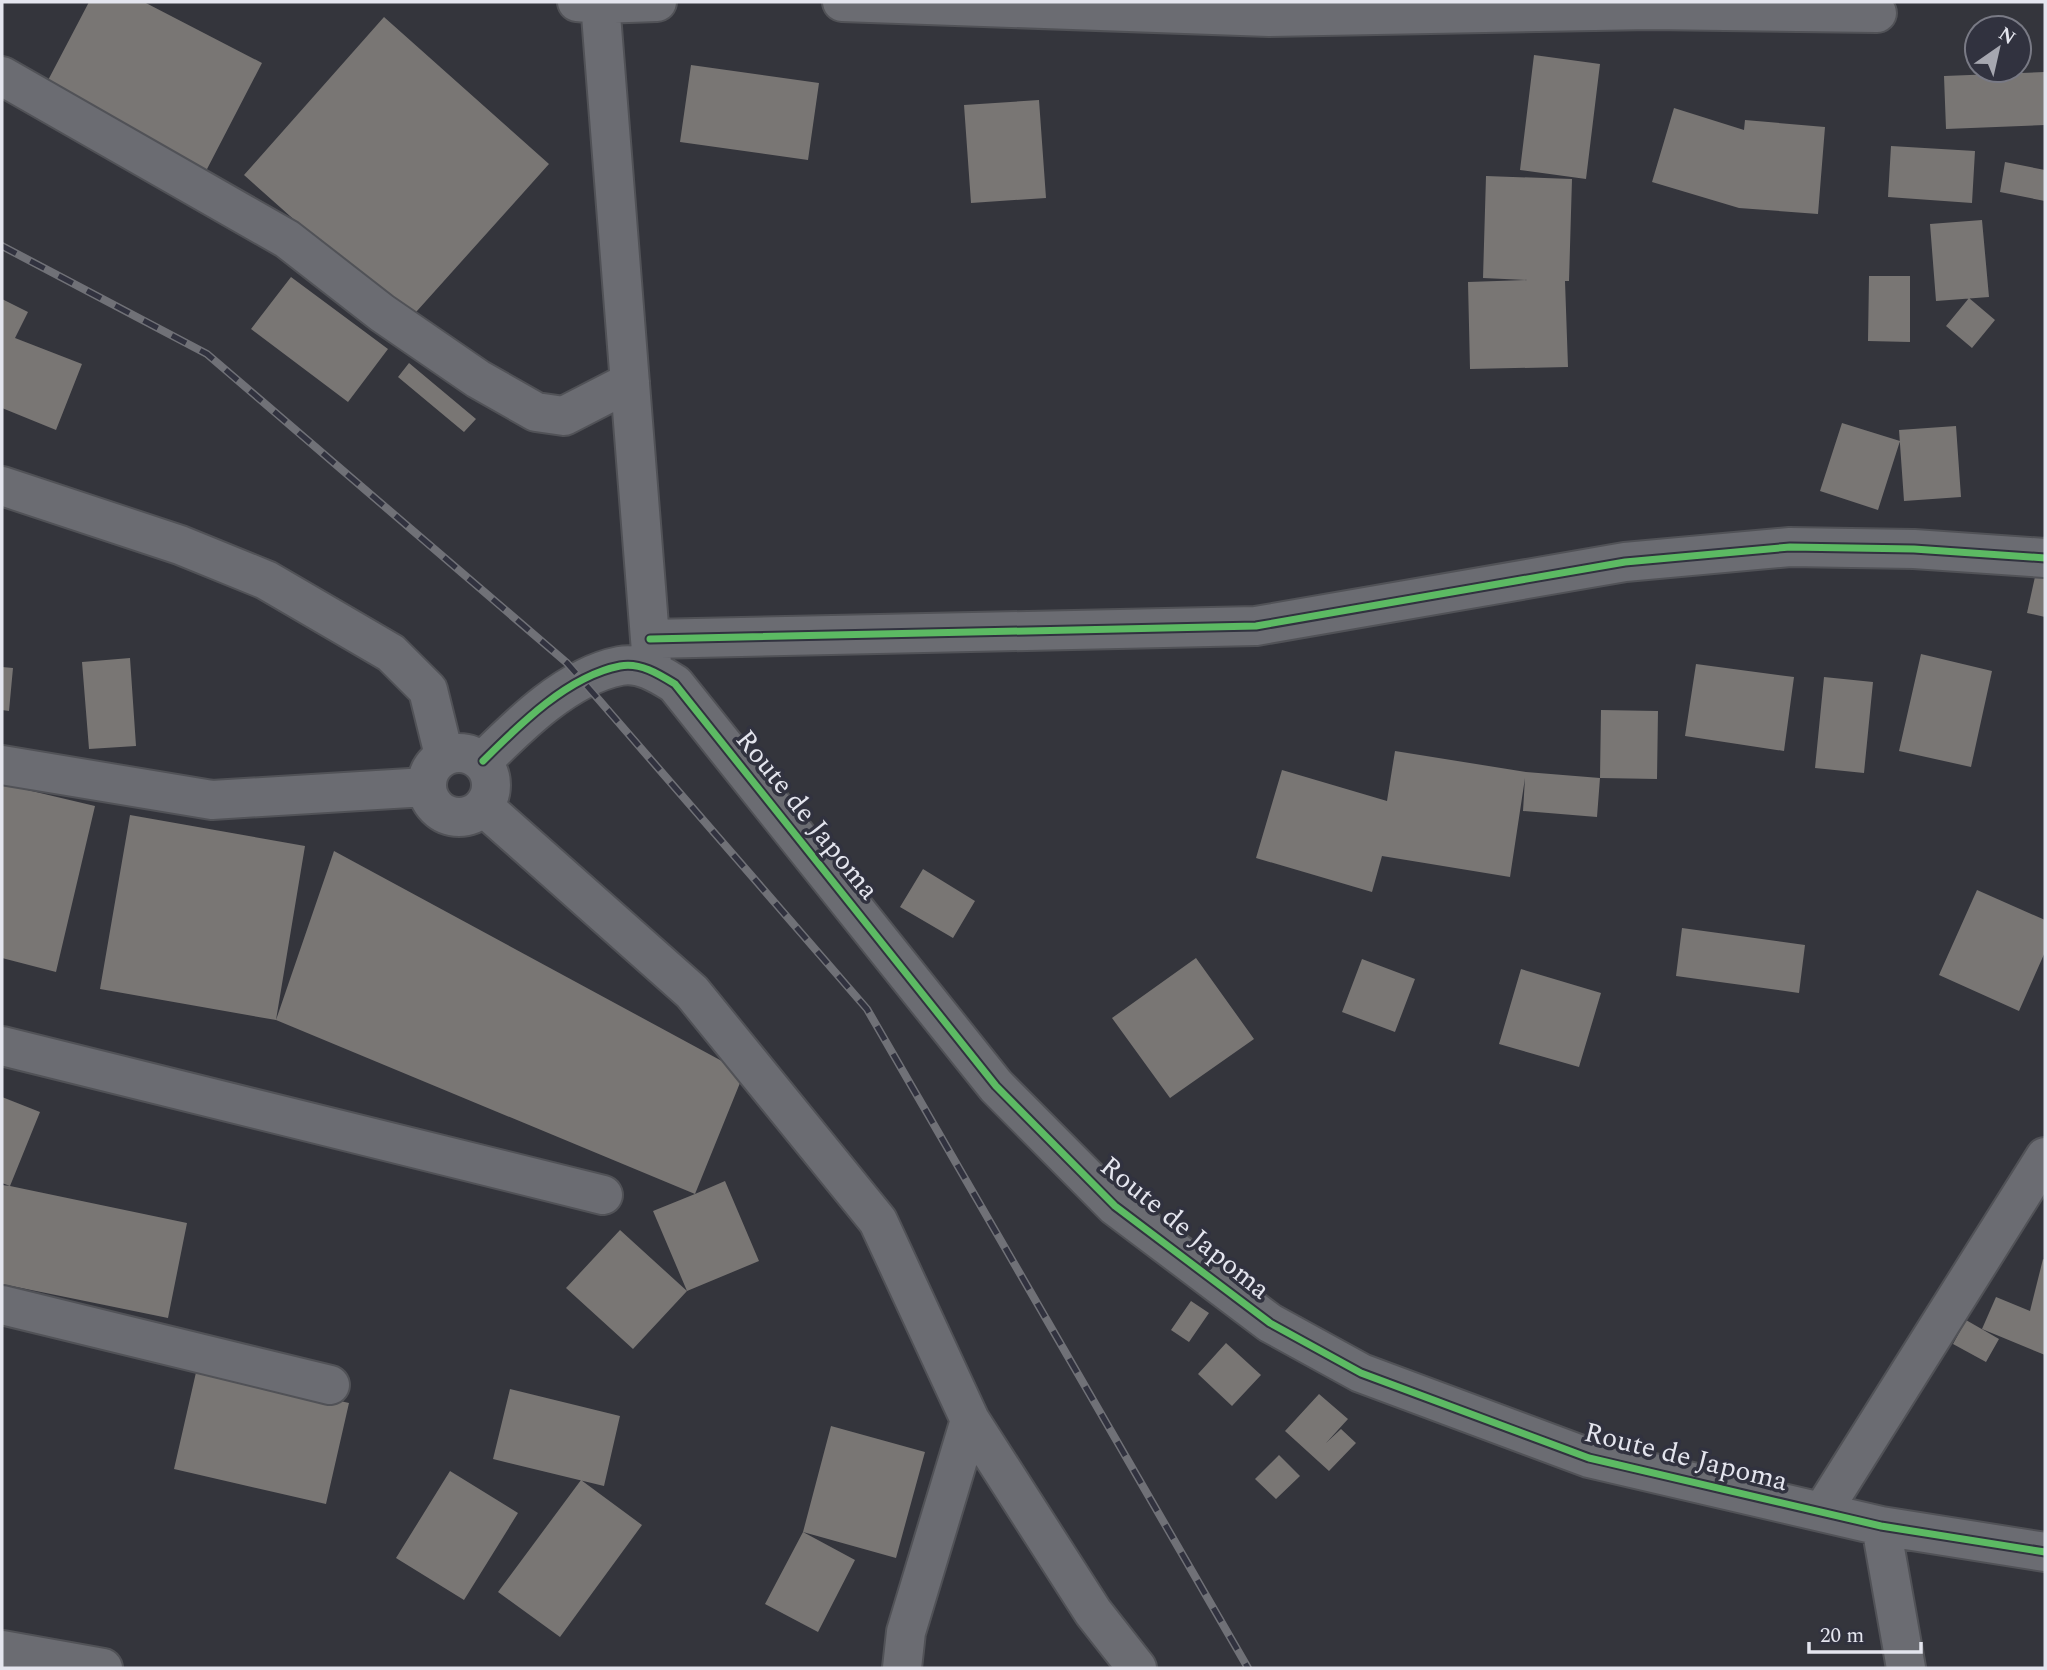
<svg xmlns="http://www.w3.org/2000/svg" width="2047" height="1670" viewBox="0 0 2047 1670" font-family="Spectral,serif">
<rect width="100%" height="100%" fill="#34353c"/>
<!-- building -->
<path fill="#797674" d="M89,2H144L262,63L206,171L45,86Z
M384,17L549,164L408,321L244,175Z
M1534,55L1600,64L1586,179L1520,170Z
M691,65L819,83L808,160L680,142Z
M2045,72V125L1946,129L1944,76Z
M1039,100L1046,198L971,203L964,105Z
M1674,108L1744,130L1745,120L1825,127L1818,214L1739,208L1652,182Z
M1891,146L1975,151L1972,203L1888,197Z
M2005,162L2045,170V201L2000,192Z
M1486,176L1572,179L1569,281H1565L1568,367L1470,369L1468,282L1528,280L1483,278Z
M1982,220L1989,297L1936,301L1930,224Z
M1869,276H1910V342L1868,341Z
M291,277L388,349L348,402L251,329Z
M1969,298L1995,320L1972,348L1946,326Z
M2,299L28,312L15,338L82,364L56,430L2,408Z
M409,363L476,419L464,432L398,377Z
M1842,423L1900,441L1878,510L1820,491Z
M1956,426L1961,497L1904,501L1899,430Z
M2044,536H2045V617L2027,613Z
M1921,654L1992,671L1971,767L1899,751Z
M130,658L136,746L89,749L82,662Z
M1696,664L1794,677L1784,751L1685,736Z
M2,667L13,668L9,711L2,710Z
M1824,677L1873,682L1864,773L1815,768Z
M1601,710L1658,711L1657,779L1600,778Z
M1395,751L1526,772L1600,778L1597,817L1523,811L1525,778L1510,877L1382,856L1372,892L1256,858L1282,770L1387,801Z
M2,784L95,806L56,972L2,958Z
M130,815L305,846L276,1020L100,989Z
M334,851L744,1073L695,1194L725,1181L759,1261L687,1291L633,1349L566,1288L620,1230L687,1291L653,1211L695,1194L276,1020Z
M923,869L975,901L953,938L900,907Z
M1977,890L2045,920V952L2019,1011L1939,975Z
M1682,928L1805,945L1799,993L1676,976Z
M1196,958L1254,1039L1170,1098L1112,1018Z
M1362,959L1415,979L1395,1032L1342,1012Z
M1521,969L1601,993L1579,1067L1499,1044Z
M2,1097L40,1112L10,1186L187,1223L168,1318L2,1284V1185L10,1186L2,1183Z
M2043,1259L2045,1260V1355L1982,1329L1996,1297L2030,1311Z
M1191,1301L1209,1313L1189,1342L1171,1330Z
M1966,1320L1999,1339L1986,1362L1953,1344Z
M1226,1343L1261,1375L1232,1406L1198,1374Z
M197,1368L349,1403L326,1504L174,1469Z
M510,1389L620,1416L604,1486L493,1459Z
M1319,1394L1348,1419L1326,1443L1341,1429L1356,1443L1329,1471L1285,1431Z
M831,1426L925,1452L896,1558L803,1532Z
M1279,1455L1300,1476L1276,1499L1255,1479Z
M450,1471L518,1513L464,1600L396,1558Z
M581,1480L642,1525L560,1637L498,1592Z
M803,1532L855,1560L818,1632L765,1604Z"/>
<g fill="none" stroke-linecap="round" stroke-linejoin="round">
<defs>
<path id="minor" d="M577,2L600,4L657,2
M600,2L652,664
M842,2L1269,17L1651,10L1877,13
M2,76L287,239L382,313L478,379L536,412L564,416L630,382
M2,486L180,545L266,580L391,653L428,690L444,755
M650,639L1256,626L1625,562L1790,547L1914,549L2045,558
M427 785a32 32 0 1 1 64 0a32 32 0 1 1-64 0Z
M483,761C519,725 568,676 620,666C640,662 659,674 675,684L996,1086L1115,1206L1270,1323L1361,1373L1589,1458L1881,1526L2045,1552
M2,765L212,800L426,787
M484,807L692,992L878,1221L970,1420L1093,1612L1137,1668
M2,1046L603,1195
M2,1305L330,1385
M1822,1512L2045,1157
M1881,1526L1906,1668
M2,1650L103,1668
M902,1668L906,1632L970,1420"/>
</defs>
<!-- minor casing -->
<use href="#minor" stroke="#515257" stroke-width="42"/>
<!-- minor -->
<use href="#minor" stroke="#6b6c72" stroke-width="38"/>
<defs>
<path id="rail" d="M2,246L207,354L567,663L867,1009L1248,1668"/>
</defs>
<!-- rail casing -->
<use href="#rail" stroke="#707177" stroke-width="8"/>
<!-- rail -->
<use href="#rail" stroke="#31323f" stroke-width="5" stroke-dasharray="16" stroke-linecap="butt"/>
<defs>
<path id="cycleway" d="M650,639L1256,626L1625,562L1790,547L1914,549L2045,558
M483,761C519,725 568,676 620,666C640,662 659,674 675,684L996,1086L1115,1206L1270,1323L1361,1373L1589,1458L1881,1526L2045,1552"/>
</defs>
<!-- cycleway casing -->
<use href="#cycleway" stroke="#31323f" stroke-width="11"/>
<!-- cycleway -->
<use href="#cycleway" stroke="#5cba63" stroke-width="7"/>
</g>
<g text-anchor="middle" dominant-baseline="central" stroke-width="7" stroke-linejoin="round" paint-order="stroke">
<!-- street labels -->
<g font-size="28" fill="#e4e5ee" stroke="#31323f">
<text transform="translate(807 815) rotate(51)">Route de Japoma</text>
<text transform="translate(1185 1228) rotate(39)">Route de Japoma</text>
<text transform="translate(1686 1457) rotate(14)">Route de Japoma</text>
</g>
</g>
<!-- border -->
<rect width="2047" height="1670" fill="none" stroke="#e4e5ee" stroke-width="7"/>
<!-- north arrow -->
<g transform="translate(1998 49) rotate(34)"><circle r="33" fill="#31323f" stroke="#797a85" stroke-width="2"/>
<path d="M0-5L12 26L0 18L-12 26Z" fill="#a6a7b0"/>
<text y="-10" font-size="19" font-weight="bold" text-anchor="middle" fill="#e4e5ee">N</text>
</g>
<!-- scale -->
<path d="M1809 1642v10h112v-10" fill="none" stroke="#e4e5ee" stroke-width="3.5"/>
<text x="1820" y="1642" font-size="21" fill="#e4e5ee" stroke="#31323f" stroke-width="5" paint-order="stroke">20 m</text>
</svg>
